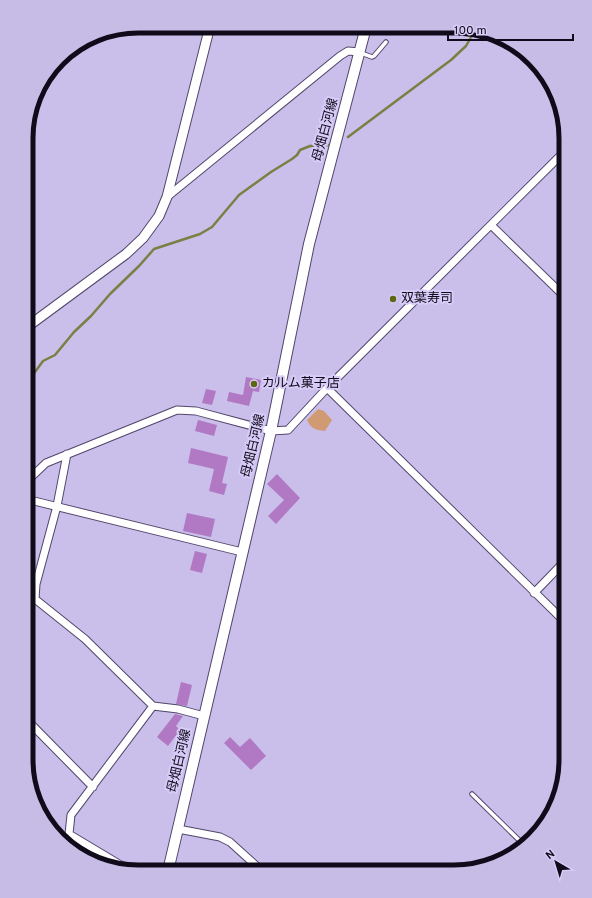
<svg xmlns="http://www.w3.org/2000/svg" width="592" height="898" viewBox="0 0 592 898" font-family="Overpass,'Noto Sans JP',sans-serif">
<rect width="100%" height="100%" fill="#cabeea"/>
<!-- green -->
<path fill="#d09b73" d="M318,409L324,411L332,420L325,431C316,430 311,429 307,420Z"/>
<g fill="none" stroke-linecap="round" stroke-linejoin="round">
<!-- stream -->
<path stroke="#788143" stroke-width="2.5" d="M348,137L451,60L466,46L475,30
M27,383L43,361L55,355L74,332L91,316L110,294L139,266L154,249L200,234L212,227L239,195L271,172L292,159L297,155L300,150L310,146L330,145"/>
</g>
<!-- building -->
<path fill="#b179c3" d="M246,377L261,380L259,392L253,391L249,406L227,401L229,392L243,395Z
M206,389L216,391L212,405L202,403Z
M198,420L217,425L214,436L195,431Z
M191,448L228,457L222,483L227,484L224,495L209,491L214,469L188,463Z
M277,474L300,498L276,524L268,516L284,500L267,484Z
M187,513L215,519L211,537L183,531Z
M195,551L207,554L202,573L190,570Z
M181,682L192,685L187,706L176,704Z
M175,714L183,716L176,726L180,730L168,746L157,737Z
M230,737L240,747L250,738L266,756L251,770L224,743Z"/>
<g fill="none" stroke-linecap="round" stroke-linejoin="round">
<defs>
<path id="service" d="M361,53L372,57L374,56L386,42
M472,794L522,843"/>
<path id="minor" d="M167,197L340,56L348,51L360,52
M491,225L566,298
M327,388L566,623
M67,454L57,506L36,584L35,599L85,639L153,706L178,709L204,716
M26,482L46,463L177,410L196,411L271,431L288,430L327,388L566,150
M26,499L242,552
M534,593L566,560
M26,719L93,787
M178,829L220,837L230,842L262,871
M135,871L119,864L69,834L71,815L153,706
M415,872L485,866"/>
<path id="tertiary" d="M27,327L126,254L143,238L159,216L167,197L210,26"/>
<path id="secondary" d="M168,871L271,431L309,244L366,27"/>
</defs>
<!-- service casing -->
<use href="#service" stroke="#51466b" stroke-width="5.5"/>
<!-- minor casing -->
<use href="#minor" stroke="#51466b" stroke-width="9"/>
<!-- tertiary casing -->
<use href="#tertiary" stroke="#51466b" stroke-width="11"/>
<!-- secondary casing -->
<use href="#secondary" stroke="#51466b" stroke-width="12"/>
<!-- service -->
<use href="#service" stroke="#fff" stroke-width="3.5"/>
<!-- minor -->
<use href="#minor" stroke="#fff" stroke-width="7"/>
<!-- tertiary -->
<use href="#tertiary" stroke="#fff" stroke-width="9"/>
<!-- secondary -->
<use href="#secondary" stroke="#fff" stroke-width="10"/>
</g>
<!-- markers -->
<g fill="#5d6910" stroke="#d7cbf7" stroke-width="1.5">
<circle cx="393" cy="299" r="4"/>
<circle cx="254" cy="384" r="4"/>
</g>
<g text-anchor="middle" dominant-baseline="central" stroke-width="4" stroke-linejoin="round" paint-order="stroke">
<!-- street labels -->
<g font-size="13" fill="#100b1a" stroke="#d7cbf7">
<text transform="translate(326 130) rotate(-75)">母畑白河線</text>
<text transform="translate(254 446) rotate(-77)">母畑白河線</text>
<text transform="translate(180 761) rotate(-77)">母畑白河線</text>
</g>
<!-- poi labels -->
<g font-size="13" fill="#100b1a" stroke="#d7cbf7" text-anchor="start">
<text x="401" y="299">双葉寿司</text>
<text x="262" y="384">カルム菓子店</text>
</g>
</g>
<!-- crop -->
<path d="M0 0H592V898H0ZM138 33H454A105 105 0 0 1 559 138V760A105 105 0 0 1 454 865H138A105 105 0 0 1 33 760V138A105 105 0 0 1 138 33Z" fill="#c7bce5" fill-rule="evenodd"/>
<path fill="none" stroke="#100b1a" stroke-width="5" d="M138 33H454A105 105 0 0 1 559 138V760A105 105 0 0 1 454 865H138A105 105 0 0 1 33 760V138A105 105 0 0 1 138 33Z"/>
<!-- north arrow -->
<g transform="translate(556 862) rotate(322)" stroke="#d7cbf7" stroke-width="3" paint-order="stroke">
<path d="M0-3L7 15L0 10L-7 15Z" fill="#100b1a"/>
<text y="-6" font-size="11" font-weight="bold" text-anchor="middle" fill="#100b1a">N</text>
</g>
<!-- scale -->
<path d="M448 34v6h125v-6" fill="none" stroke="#100b1a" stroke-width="2"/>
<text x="454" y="34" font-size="12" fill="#100b1a" stroke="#d7cbf7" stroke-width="3" paint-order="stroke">100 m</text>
</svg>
